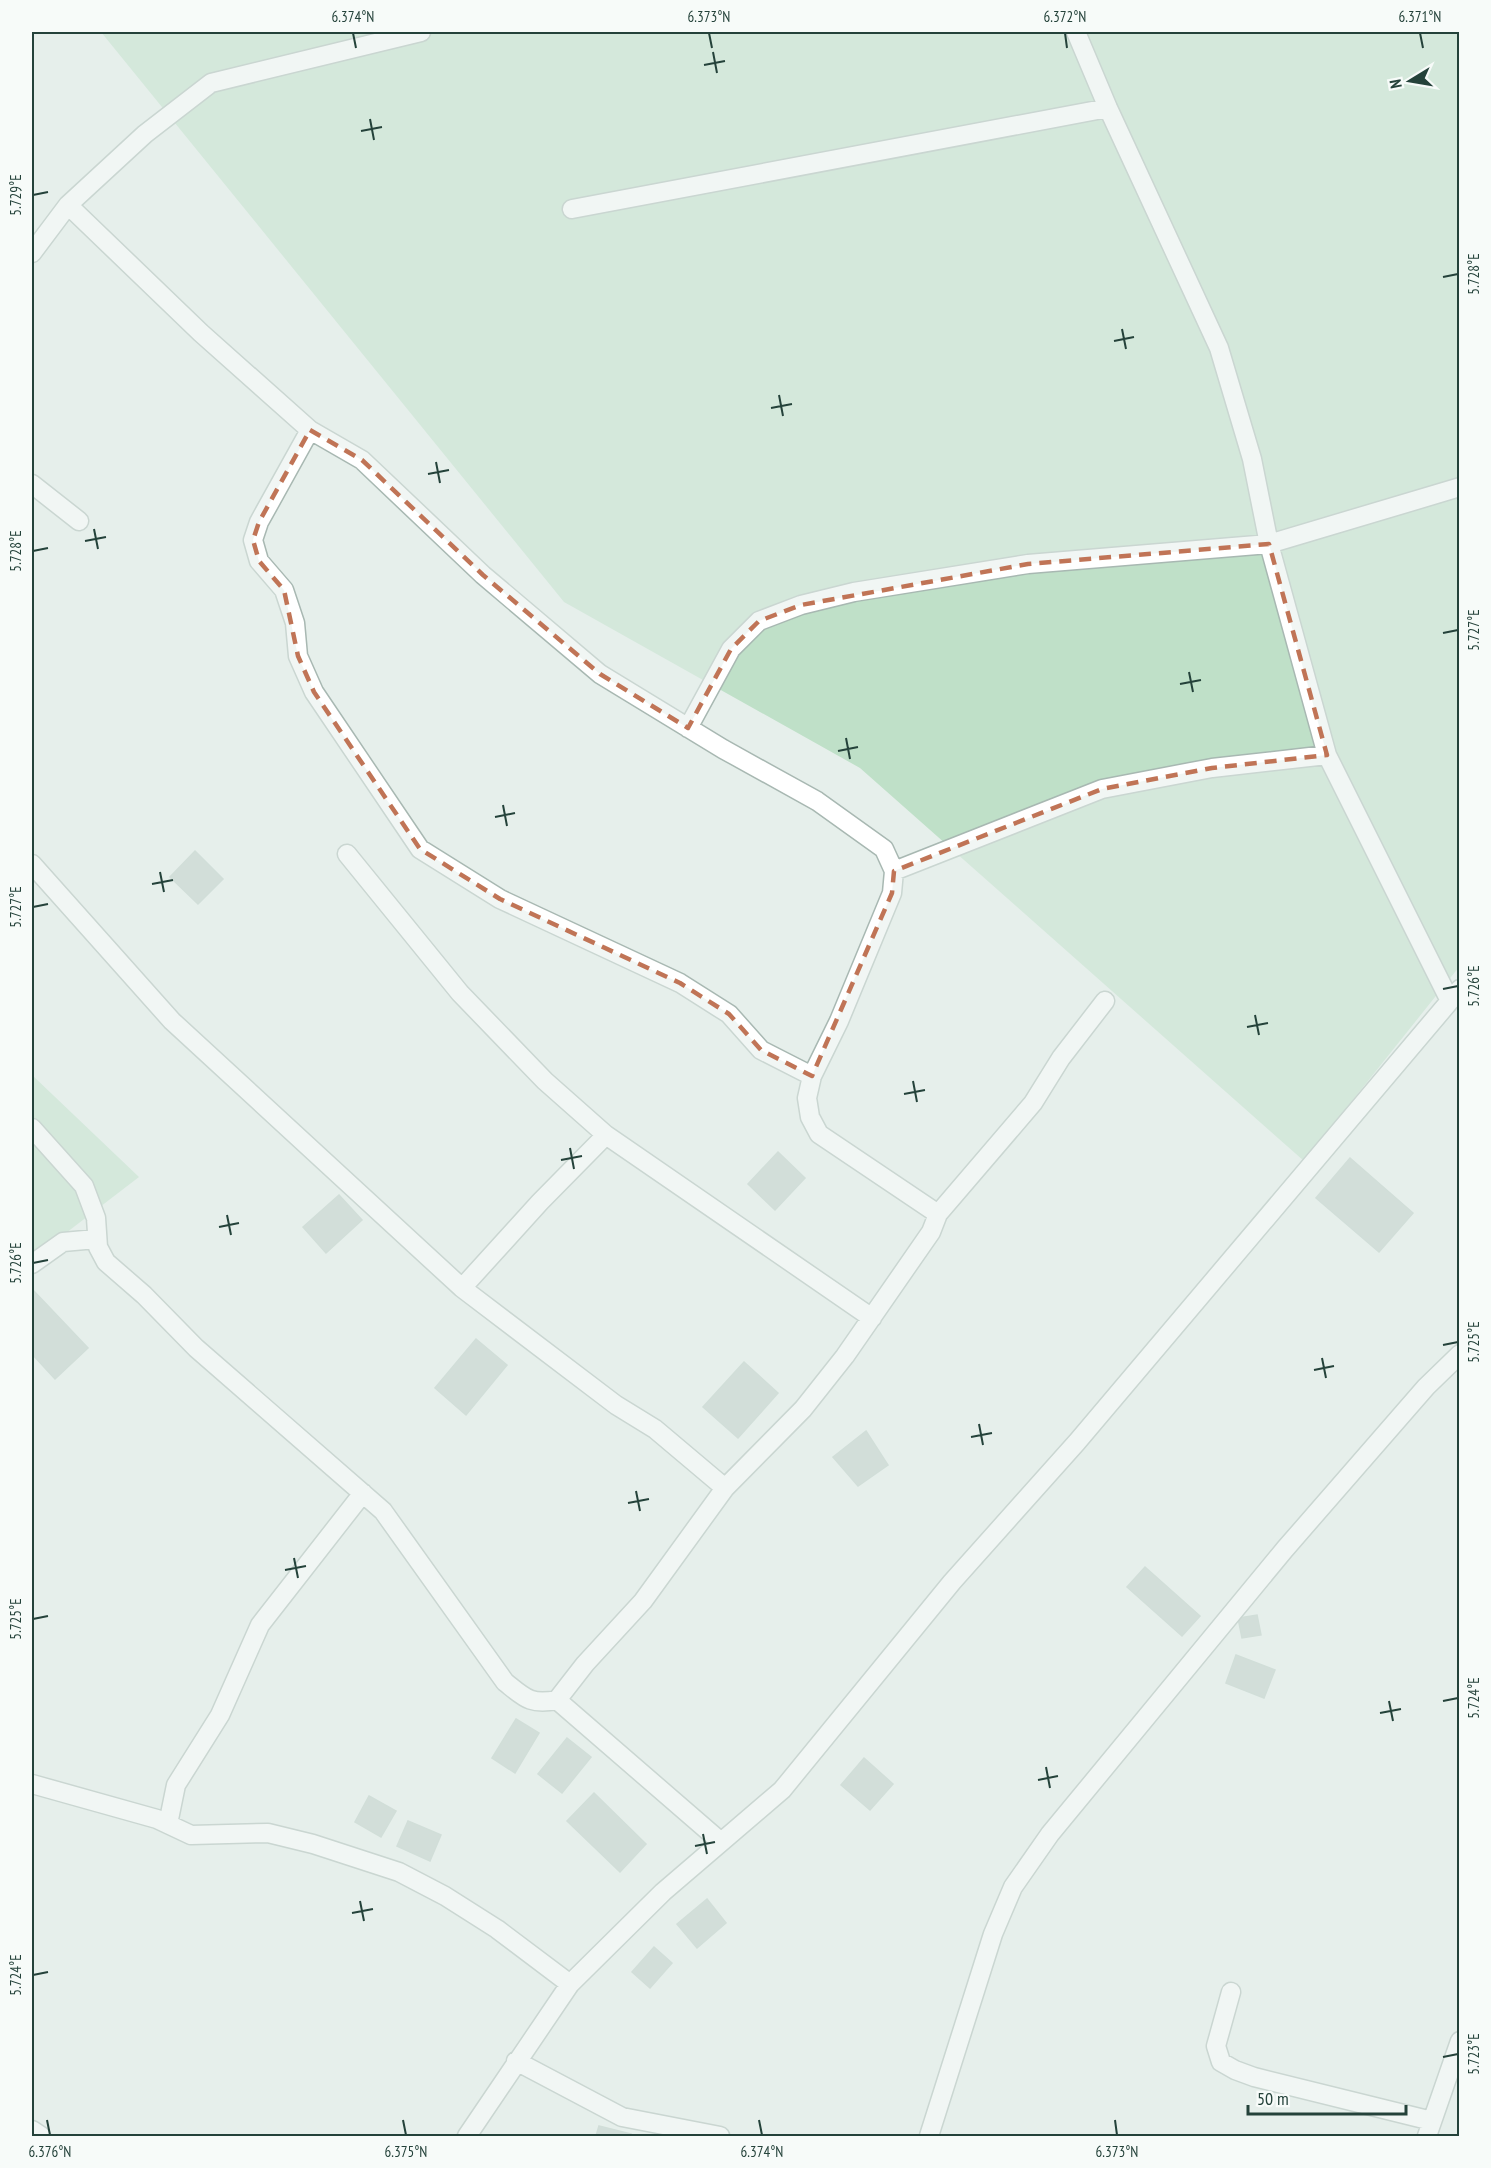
<svg xmlns="http://www.w3.org/2000/svg" width="1491" height="2168" viewBox="0 0 1491 2168" font-family="'PT Sans Narrow',sans-serif">
<rect width="100%" height="100%" fill="#e6efeb"/>
<!-- green -->
<path fill="#bfe0c8" d="M101,32H1459V967L1304,1161L860,768L564,602Z
M32,1075L139,1177L32,1259Z"/>
<!-- building -->
<path fill="#bbcac4" stroke="#b8c9c2" stroke-width="1.5" d="M195,851L223,879L198,904L170,877Z
M778,1152L805,1178L775,1210L748,1184Z
M1350,1158L1413,1213L1379,1252L1316,1198Z
M339,1195L362,1220L326,1253L303,1227Z
M32,1289L88,1348L55,1379L32,1354Z
M476,1339L507,1365L466,1415L435,1388Z
M744,1362L778,1393L738,1438L703,1407Z
M866,1431L888,1465L858,1486L833,1457Z
M1145,1567L1200,1616L1182,1636L1127,1587Z
M1257,1615L1261,1635L1242,1638L1238,1618Z
M1236,1655L1275,1670L1264,1698L1226,1683Z
M516,1719L539,1733L515,1773L492,1758Z
M567,1738L591,1757L562,1793L538,1774Z
M864,1758L893,1784L870,1810L841,1785Z
M594,1793L646,1844L620,1872L567,1821Z
M369,1796L396,1811L381,1837L355,1822Z
M408,1821L441,1835L430,1861L397,1846Z
M707,1899L726,1923L697,1948L677,1924Z
M654,1947L672,1963L650,1988L632,1972Z
M599,2126L631,2134L630,2136H596Z"/>
<g fill="none" stroke-linecap="round" stroke-linejoin="round">
<defs>
<path id="minor" d="M1076,32L1108,108L1219,348L1252,459L1269,544L1327,755L1450,1001
M68,205L201,333L310,430L362,460L483,575L600,674L723,749L817,801L884,849L894,871L892,893L839,1021L812,1076L807,1098L810,1117L819,1134L938,1214
M572,209L1108,108
M32,253L68,205L145,134L211,83L421,32
M310,430L259,522L253,540L259,561L284,590L295,623L298,656L314,692L420,849L500,899L680,983L729,1014L761,1050L812,1076
M32,484L79,521
M688,728L731,649L759,621L801,605L854,592L1028,564L1269,544L1460,487
M347,854L460,993L545,1081L606,1135L872,1318
M32,864L172,1021L462,1288L616,1405L655,1429L725,1488L643,1601L585,1664L557,1700
M894,871L1102,789L1212,768L1327,755
M32,1128L84,1186L96,1218L98,1247L106,1262L144,1295L196,1348L383,1511L505,1682C525,1698 530,1705 557,1700L721,1842
M32,1264L63,1242L96,1239
M462,1288L540,1202L606,1135
M725,1488L803,1409L845,1356L931,1232L938,1214L1033,1103L1061,1058L1105,1001
M32,1784L157,1819L191,1835L268,1833L313,1844L399,1872L445,1896L497,1929L570,1984
M168,1824L176,1785L220,1715L260,1625L363,1493
M1231,1992L1216,2046L1221,2062L1235,2070L1254,2077L1432,2121
M516,2061L622,2117L720,2136
M32,2130L41,2136
M467,2136L570,1984L663,1892L782,1790L952,1582L1077,1442L1460,989
M929,2136L993,1934L1013,1887L1050,1834L1285,1549L1426,1387L1460,1354
M1427,2136L1460,2041"/>
</defs>
<!-- minor casing -->
<use href="#minor" stroke="#a8b8b2" stroke-width="21"/>
<!-- minor -->
<use href="#minor" stroke="#fff" stroke-width="18"/>
</g>
<!-- marked area -->
<path d="M0 0H1491V2168H0ZM310,430L362,460L483,575L600,674L688,728L731,649L759,621L801,605L1028,564L1269,544L1327,755L1212,768L1102,789L894,871L892,893L812,1076L761,1050L729,1014L680,983L500,899L420,849L314,692L298,656L284,590L259,561L253,540L259,522Z" fill="#e6efeb" fill-opacity=".55" fill-rule="evenodd"/>
<path fill="none" stroke="#c07456" stroke-width="4.5" stroke-dasharray="12 8" stroke-linejoin="round" d="M310,430L362,460L483,575L600,674L688,728L731,649L759,621L801,605L1028,564L1269,544L1327,755L1212,768L1102,789L894,871L892,893L812,1076L761,1050L729,1014L680,983L500,899L420,849L314,692L298,656L284,590L259,561L253,540L259,522Z"/>
<!-- ticks -->
<path fill="none" stroke="#24423a" stroke-width="2" d="M353,33L356,48M709,33L712,48M1065,33L1067,48M1420,33L1423,48M713,52L717,73M704,65L725,61M370,119L374,140M361,131L382,127M33,195L48,192M1443,277L1458,274M1122,329L1126,349M1114,341L1134,337M779,395L783,416M771,408L792,404M436,462L440,483M428,474L449,470M94,529L98,549M85,541L106,537M33,551L48,548M1443,633L1458,630M1189,672L1193,692M1180,684L1201,680M846,738L850,759M838,751L858,747M503,805L507,826M495,817L515,813M160,872L164,892M152,884L173,880M33,907L48,904M1443,989L1458,986M1255,1015L1259,1035M1247,1027L1268,1023M913,1081L917,1102M904,1094L925,1090M570,1148L574,1169M561,1160L582,1156M227,1215L231,1235M219,1227L239,1223M33,1263L48,1260M1443,1345L1458,1342M1322,1358L1326,1378M1314,1370L1334,1366M979,1424L983,1445M971,1437L992,1433M636,1491L640,1511M628,1503L649,1499M294,1558L298,1578M285,1570L306,1566M33,1619L48,1616M1389,1701L1393,1721M1443,1701L1458,1698M1380,1713L1401,1709M1046,1767L1050,1788M1038,1780L1058,1776M703,1834L707,1854M695,1846L715,1842M360,1901L364,1921M352,1913L373,1909M33,1975L48,1972M1443,2057L1458,2054M47,2120L50,2135M403,2120L406,2135M759,2120L762,2135M1115,2120L1117,2135"/>
<!-- border -->
<rect width="1491" height="2168" fill="none" stroke="#f7fbf9" stroke-width="66"/>
<!-- north arrow -->
<g transform="translate(1410 81) rotate(259)" stroke="#f7fbf9" stroke-width="4.5" paint-order="stroke">
<path d="M0-4.5L10 22L0 15L-10 22Z" fill="#24423a"/>
<text y="-9" font-size="16" font-weight="bold" text-anchor="middle" fill="#24423a">N</text>
</g>
<!-- scale -->
<path d="M1248 2105v9h158v-9" fill="none" stroke="#24423a" stroke-width="3"/>
<text x="1257" y="2105" font-size="18" fill="#24423a" stroke="#f7fbf9" stroke-width="4.5" paint-order="stroke">50 m</text>
<rect x="33" y="33" width="1425" height="2102" fill="none" stroke="#24423a" stroke-width="2"/>
<g font-size="15" text-anchor="middle" fill="#24423a">
<text x="353" y="22">6.374°N</text>
<text x="709" y="22">6.373°N</text>
<text x="1065" y="22">6.372°N</text>
<text x="1420" y="22">6.371°N</text>
<text transform="translate(16 195) rotate(-90)" y="5">5.729°E</text>
<text transform="translate(1474 274) rotate(-90)" y="5">5.728°E</text>
<text transform="translate(16 551) rotate(-90)" y="5">5.728°E</text>
<text transform="translate(1474 630) rotate(-90)" y="5">5.727°E</text>
<text transform="translate(16 907) rotate(-90)" y="5">5.727°E</text>
<text transform="translate(1474 986) rotate(-90)" y="5">5.726°E</text>
<text transform="translate(16 1263) rotate(-90)" y="5">5.726°E</text>
<text transform="translate(1474 1342) rotate(-90)" y="5">5.725°E</text>
<text transform="translate(16 1619) rotate(-90)" y="5">5.725°E</text>
<text transform="translate(1474 1698) rotate(-90)" y="5">5.724°E</text>
<text transform="translate(16 1975) rotate(-90)" y="5">5.724°E</text>
<text transform="translate(1474 2054) rotate(-90)" y="5">5.723°E</text>
<text x="50" y="2157">6.376°N</text>
<text x="406" y="2157">6.375°N</text>
<text x="762" y="2157">6.374°N</text>
<text x="1117" y="2157">6.373°N</text>
</g>
</svg>
